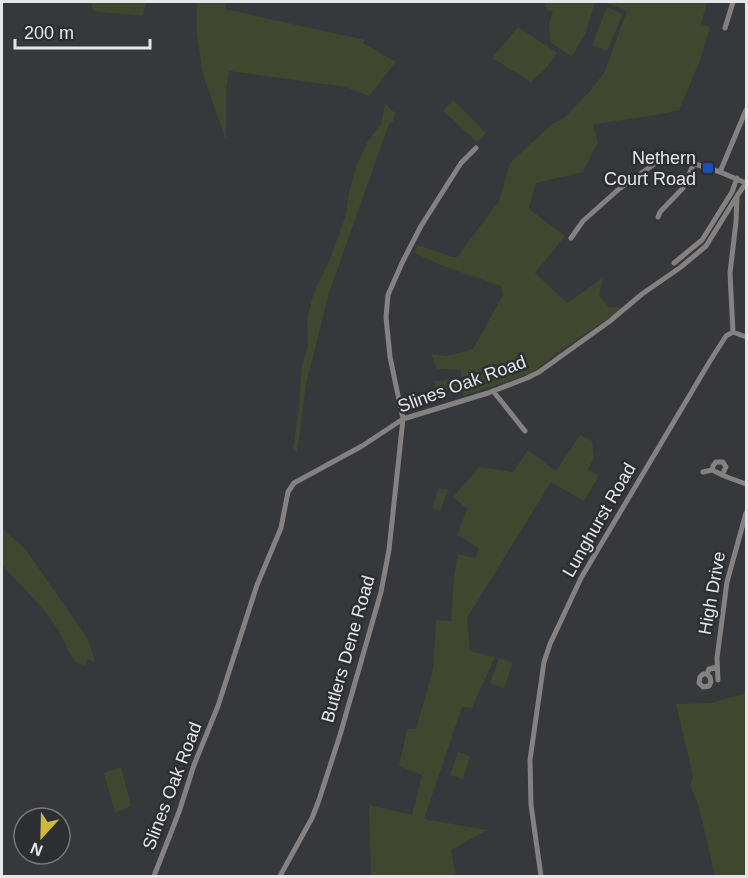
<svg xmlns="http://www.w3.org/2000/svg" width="748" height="878" viewBox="0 0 748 878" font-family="Arial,sans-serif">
<rect width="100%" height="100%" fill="#36383c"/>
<!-- green -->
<path fill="#3f472f" d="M91,2H146L143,16L93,11Z
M199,2H226L225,9L365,40L363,43L396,62L369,96L346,87L229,71L226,89V140L203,75L197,35V5Z
M546,2H595L586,32L572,57L550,42L549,24L553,11H549L544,6Z
M604,2H707L701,24L710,27L701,58L679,110C651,117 622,119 593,125L598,142L583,172L536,183L529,209L565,236L535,273L567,303L603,278L599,296L609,307H625L557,353L530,374L463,396L461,370L437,369L431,354L446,356L473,349L503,295L501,286L443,266L414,253L418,245L452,257H457L499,201L510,163L552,124L564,118L589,92L604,73L627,11Z
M607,7L623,14L607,51L592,45Z
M518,27L557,53L546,68L531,82L492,58C500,47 510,38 518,27Z
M453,100L486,133L477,142L443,111Z
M385,104L395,113L393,122L389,124L329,293L306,384L297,452L294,451L293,448L299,407L302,365L308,346L307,318L314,292L330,259L346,215L349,192L357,164L368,141L381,124Z
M459,379V389L436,391L435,381Z
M580,435L592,441L594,457L588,470L599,475L584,501L551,482L467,618L470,651L495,657L472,708L462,707L424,819L487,830L451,850L456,876H371L369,805L412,815L422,775L399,766L407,729H416L433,669L436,620L451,621L454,577L458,554L475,558L479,548L457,535L467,509L453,497L479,467L513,472L528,450L556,471Z
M439,488L448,490L440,511L432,508Z
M2,528L26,550L88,639L95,662L88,659L85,665C70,664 67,644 60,633C45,608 22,587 2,565Z
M499,658L513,663L504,688L490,683Z
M746,693V876H715L698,803L690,785L693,777L676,704L711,703Z
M458,752L470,756L463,779L450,775Z
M121,767L131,806L115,813L104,773Z"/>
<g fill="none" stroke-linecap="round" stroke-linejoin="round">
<!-- minor -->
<path stroke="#848180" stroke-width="5" d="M725,28L733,2
M720,172L746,110
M658,217L660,212L683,188L694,163
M571,238L583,221L619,189L667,155L720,172L746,183
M674,263L702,240L732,192L737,178
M733,332L746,337
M493,391L525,431
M712,470L713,466L716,462H723L726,467L722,475
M703,472L712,470L727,477L746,484
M707,674L710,677L711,682L709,686L703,687L699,683L700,677L703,674H707L709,669L717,667
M718,680L717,658L727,582L746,513
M154,876L179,812L194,765L218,706L257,585L281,528L288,492L294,483L362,446L403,419L488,393L527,378L539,372L610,321L642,294L681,267L706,246L737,196L746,183
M280,876L312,818L319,800L340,735L381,592L389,550L403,419L390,357L386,317L388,295L402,263L421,226L461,163L476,148
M541,876L531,805L530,760L544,662L550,644L581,578L710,361L726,336L733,332L730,273L736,222L737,197"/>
</g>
<!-- markers -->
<rect fill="#1a4fb4" stroke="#2c2e32" stroke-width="2" x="702" y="162" width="12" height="12" rx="3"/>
<g text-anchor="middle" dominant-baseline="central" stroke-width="5" stroke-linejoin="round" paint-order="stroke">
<!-- poi labels -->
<g font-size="18" fill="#e5e6e9" stroke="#2c2e32" text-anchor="end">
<text x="696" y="158">Nethern<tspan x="696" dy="21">Court Road</tspan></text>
</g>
<!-- street labels -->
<g font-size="18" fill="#e5e6e9" stroke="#2c2e32">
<text transform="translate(462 384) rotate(-20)">Slines Oak Road</text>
<text transform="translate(599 520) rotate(-60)">Lunghurst Road</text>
<text transform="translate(712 593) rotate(-80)">High Drive</text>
<text transform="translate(348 649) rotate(-74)">Butlers Dene Road</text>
<text transform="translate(172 786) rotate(-69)">Slines Oak Road</text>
</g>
</g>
<!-- border -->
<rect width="748" height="878" fill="none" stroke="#e5e6e9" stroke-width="6"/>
<!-- north arrow -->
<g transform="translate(42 836) rotate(202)"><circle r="28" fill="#2c2e32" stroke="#76787b" stroke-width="1.5"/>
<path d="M0-4.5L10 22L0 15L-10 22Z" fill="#ccb939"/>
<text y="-9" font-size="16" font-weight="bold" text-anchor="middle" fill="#e5e6e9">N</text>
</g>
<!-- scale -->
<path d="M15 39v9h135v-9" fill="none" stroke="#e5e6e9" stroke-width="3"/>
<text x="24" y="39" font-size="18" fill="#e5e6e9" stroke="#2c2e32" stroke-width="4.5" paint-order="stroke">200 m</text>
</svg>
